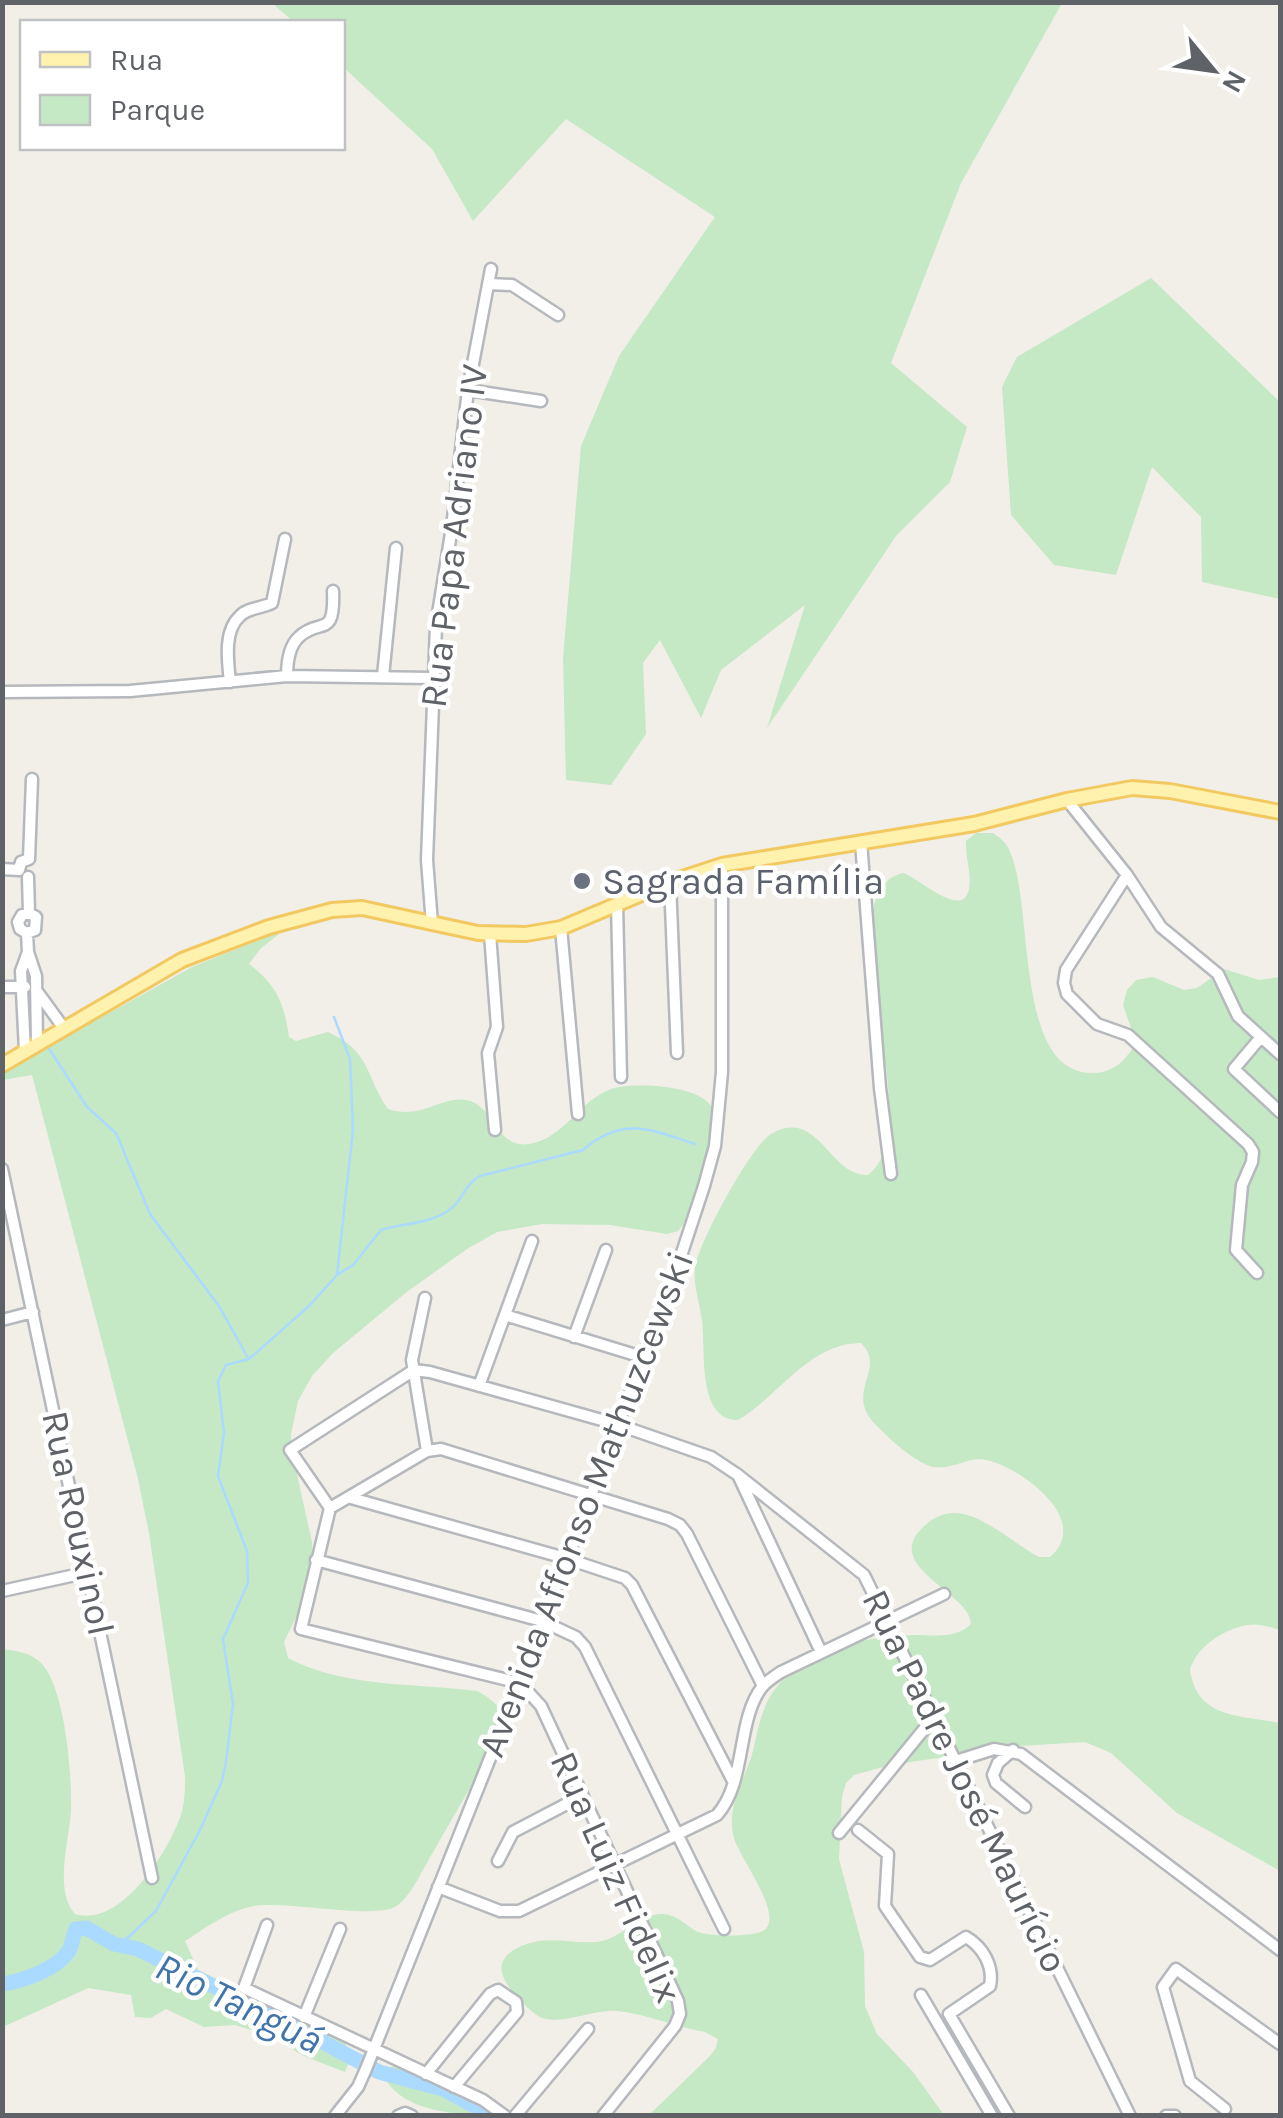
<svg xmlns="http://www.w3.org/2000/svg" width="1283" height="2118" viewBox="0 0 1283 2118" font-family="Karla,sans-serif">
<rect width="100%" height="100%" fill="#f1efe8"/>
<!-- green -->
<path fill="#c5e8c5" d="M272,3H1062L961,183L891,363L967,427L950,482L896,536L767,728L805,605L721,670L701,718L660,640L643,663L646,734L611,785L566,780L563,658L581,446L619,356L715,217L566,119L473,221L432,149L343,67L342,22H294Z
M1151,278L1280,402V599L1202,582L1201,517L1152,467L1116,575L1054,565L1011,515L1002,387L1017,357Z
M976,833H993C997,836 1002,839 1005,843C1038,887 1008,1077 1095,1073C1115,1072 1128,1058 1136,1042L1123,1005L1127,990L1136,980L1153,977L1184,990L1197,988L1224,969L1259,980L1280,977V1630C1270,1627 1258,1623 1247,1625C1224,1629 1196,1647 1190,1670C1197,1720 1243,1715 1280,1723V1871L1177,1813L1111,1753L1085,1742L1020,1746L890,1765L854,1775L846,1783L842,1796L839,1859L864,1952L865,2006L877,2034L913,2072L944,2115H649L710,2056L716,2048L718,2039L705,2032C676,2027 647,2014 617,2011C592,2009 566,2025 542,2018C533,2014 526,2006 519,1999C497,1976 492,1956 527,1944C553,1935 577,1946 602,1941C623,1936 642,1913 663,1914C678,1915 685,1925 696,1931C707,1937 752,1937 763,1931C786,1917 740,1859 734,1838C726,1810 742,1783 751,1758C756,1741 758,1723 765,1707C789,1651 859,1637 914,1635C933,1635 956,1639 971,1624C971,1591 873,1565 929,1522C965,1493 1007,1541 1039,1557H1050C1093,1520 1021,1468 987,1460C966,1455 948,1474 927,1465C909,1457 891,1440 877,1426C842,1393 888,1369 861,1343C809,1343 779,1396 738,1420C727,1420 719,1416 713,1405C701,1382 705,1347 702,1321C700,1304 693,1285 695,1268C698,1244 751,1146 771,1134C819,1106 828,1176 868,1175C933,1127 820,892 903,873C918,877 963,921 969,889C972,874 965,857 966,841Z
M284,930L260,949L249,964C277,985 284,1003 289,1037L296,1041L328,1032C371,1051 365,1076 388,1109C424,1121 442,1093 470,1101C495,1109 497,1149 529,1144C566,1139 583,1093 619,1087C641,1083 711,1085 715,1115C718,1134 708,1157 702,1175C696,1194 692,1216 678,1231L667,1234L610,1225L542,1224L497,1232L467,1249L408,1291L333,1353L312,1376L298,1401L291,1434L292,1452L312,1542L313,1571L303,1603L284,1642L288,1658C345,1688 415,1683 477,1691C509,1708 507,1723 490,1753C471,1787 451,1820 432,1854C422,1870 413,1893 398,1905C379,1921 288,1900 254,1906C228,1911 207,1927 185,1941L198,1970L344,2039L350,2060L345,2072L304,2056L267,2035L235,2025L204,2027L166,2009L151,2018L135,2017L131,1995L88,1988L3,2027V1649C16,1651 28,1652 39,1661C65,1683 72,1775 71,1809C70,1839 53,1890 75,1914C121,1928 168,1852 181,1815C185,1802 185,1789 185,1776L149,1533L138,1479L32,1075L3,1080V1072L192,967Z
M397,2066L486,2097L515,2115C472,2115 402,2118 382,2073L388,2067Z"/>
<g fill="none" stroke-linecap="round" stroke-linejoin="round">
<!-- stream -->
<path stroke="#aadaff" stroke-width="2.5" d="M334,1017L350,1059L353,1130L337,1275
M48,1047L87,1107L116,1133L150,1214L219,1306L248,1358
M120,1945L156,1911L200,1830L222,1781L226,1762L233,1704L223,1639L248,1583L247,1551L218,1476L224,1433L218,1381L226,1365L249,1359L309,1306L337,1275L353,1265L381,1230C404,1223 437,1224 455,1205C464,1195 467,1183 480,1176L583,1150C622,1116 651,1129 695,1144"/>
<!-- river -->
<path stroke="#aadaff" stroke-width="15" d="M2,1984C23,1981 55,1970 68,1952C73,1945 72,1937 76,1929L86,1928L114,1944L138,1949L264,2011L379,2072L443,2089L493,2116"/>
<defs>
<path id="minor" d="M489,284L512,285L558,315
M468,390L541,401
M287,676C287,664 289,646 299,637C320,617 335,640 333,591
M383,676L396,548
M230,682C228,662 223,631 240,616C247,608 262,608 272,603L285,539
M2,692L130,691L287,676L432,678
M1067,800L1127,875L1161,927L1218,974L1238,1016L1280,1054
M861,842L880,1088L891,1174
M29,859L32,779
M2,869L19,870
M19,870L21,862L29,859
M1127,875L1066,970L1064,983L1067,994L1097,1024L1128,1035L1248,1144L1253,1152L1252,1162L1242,1185L1236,1250L1257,1273
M28,877L29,913L36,917L35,930L27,933L20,929L18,922L22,915L29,913
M670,882L677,1053
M617,904L621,1077
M432,924L427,860L436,626L452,527L468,390L491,269
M561,928L578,1114
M27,933L28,952L36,976L37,1042
M490,934L497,1027L488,1053L495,1130
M2,987H25
M36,990L63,1027
M1261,1037L1234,1069L1280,1112
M25,1051L21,971L28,952
M2,1169L152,1878
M425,1298L412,1360L427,1451
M505,1315L642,1357
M2,1320L33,1312
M574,1337L606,1250
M414,1370L430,1372L616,1424L711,1457L738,1475L864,1575L1130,2116
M479,1386L532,1241
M739,1477L821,1652
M351,1498L565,1558L625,1578L632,1585L733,1781
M330,1508L301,1629L520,1683L541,1706L678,2001L680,2014L675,2026L603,2116
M330,1508L427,1451L441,1449L668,1519L680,1525L687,1534L763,1686
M330,1508L290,1450L414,1370
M316,1560L542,1621L576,1637L585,1647L724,1929
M2,1591L89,1572
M1013,1750L998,1763L993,1775L996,1783L1025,1807
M956,1761L994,1749L1021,1754L1280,1950
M858,1830L888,1854L885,1906L920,1957L930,1960L966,1937C983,1947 994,1966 990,1986L949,2014L1009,2116
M839,1833L934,1717
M498,1861L513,1832L580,1797
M438,1887L500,1911H519L717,1815C747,1781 736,1721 762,1687C767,1681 775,1676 781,1672L944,1594
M267,1925L244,1988L483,2100L505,2116
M921,1995L992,2116
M304,2017L340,1929
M426,2074L490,1994L498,1990L516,2002L517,2012L454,2087
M1225,2109L1190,2081L1163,1987L1176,1969L1280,2044
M335,2116L358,2087L366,2069L520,1683L675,1274L704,1186L715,1146L722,1072V865
M398,2116L405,2113L412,2116
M515,2116L588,2029
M1166,2116H1175"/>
<path id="major" d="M2,1065L182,960L269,927L332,910L362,908L478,933L526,934L561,928L670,882L722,865L974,824L1067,800L1132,788L1170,791L1280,812"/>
</defs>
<!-- minor casing -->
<use href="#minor" stroke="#b5b8bc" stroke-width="15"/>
<!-- major casing -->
<use href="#major" stroke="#f2c960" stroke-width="18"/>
<!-- minor -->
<use href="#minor" stroke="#fff" stroke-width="10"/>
<!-- major -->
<use href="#major" stroke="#fff2af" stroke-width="12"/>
</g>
<!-- markers -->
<circle fill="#6b7280" stroke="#fff" stroke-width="4" cx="582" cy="881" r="10"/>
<g text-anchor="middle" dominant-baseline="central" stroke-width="9" stroke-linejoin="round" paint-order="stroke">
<!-- street labels -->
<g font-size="38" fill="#5f6368" stroke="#fff">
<text transform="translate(454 536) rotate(-83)">Rua Papa Adriano IV</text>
<text transform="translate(586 1504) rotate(-69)">Avenida Affonso Mathuzcewski</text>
<text transform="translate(78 1523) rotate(78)">Rua Rouxinol</text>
<text transform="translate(965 1781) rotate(64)">Rua Padre José Maurício</text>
<text transform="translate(616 1877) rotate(66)">Rua Luiz Fidelix</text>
</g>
<!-- worship labels -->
<g font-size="38" fill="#5b616d" stroke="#fff" text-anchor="start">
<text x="602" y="881">Sagrada Família</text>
</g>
<!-- water labels -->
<g font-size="40" font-style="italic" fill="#4174aa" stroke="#fff">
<text transform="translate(239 2003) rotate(26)">Rio Tanguá</text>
</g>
</g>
<!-- border -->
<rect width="1283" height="2118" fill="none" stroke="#5f6368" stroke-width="10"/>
<!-- legend -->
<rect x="20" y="20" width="325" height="130" fill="#ffffff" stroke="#bfc1c3" stroke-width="2.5"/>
<rect x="40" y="52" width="50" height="15" fill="#fff2af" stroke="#bfc1c3" stroke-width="2.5"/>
<text x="110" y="70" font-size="30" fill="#5f6368">Rua</text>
<rect x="40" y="95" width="50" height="30" fill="#c5e8c5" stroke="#bfc1c3" stroke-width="2.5"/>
<text x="110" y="120" font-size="30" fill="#5f6368">Parque</text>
<!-- north arrow -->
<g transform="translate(1213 70) rotate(119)" stroke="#ffffff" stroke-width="8" paint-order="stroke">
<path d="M0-8L18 38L0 25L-18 38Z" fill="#5f6368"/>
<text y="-15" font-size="28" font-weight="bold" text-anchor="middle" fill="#5f6368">N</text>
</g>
</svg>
